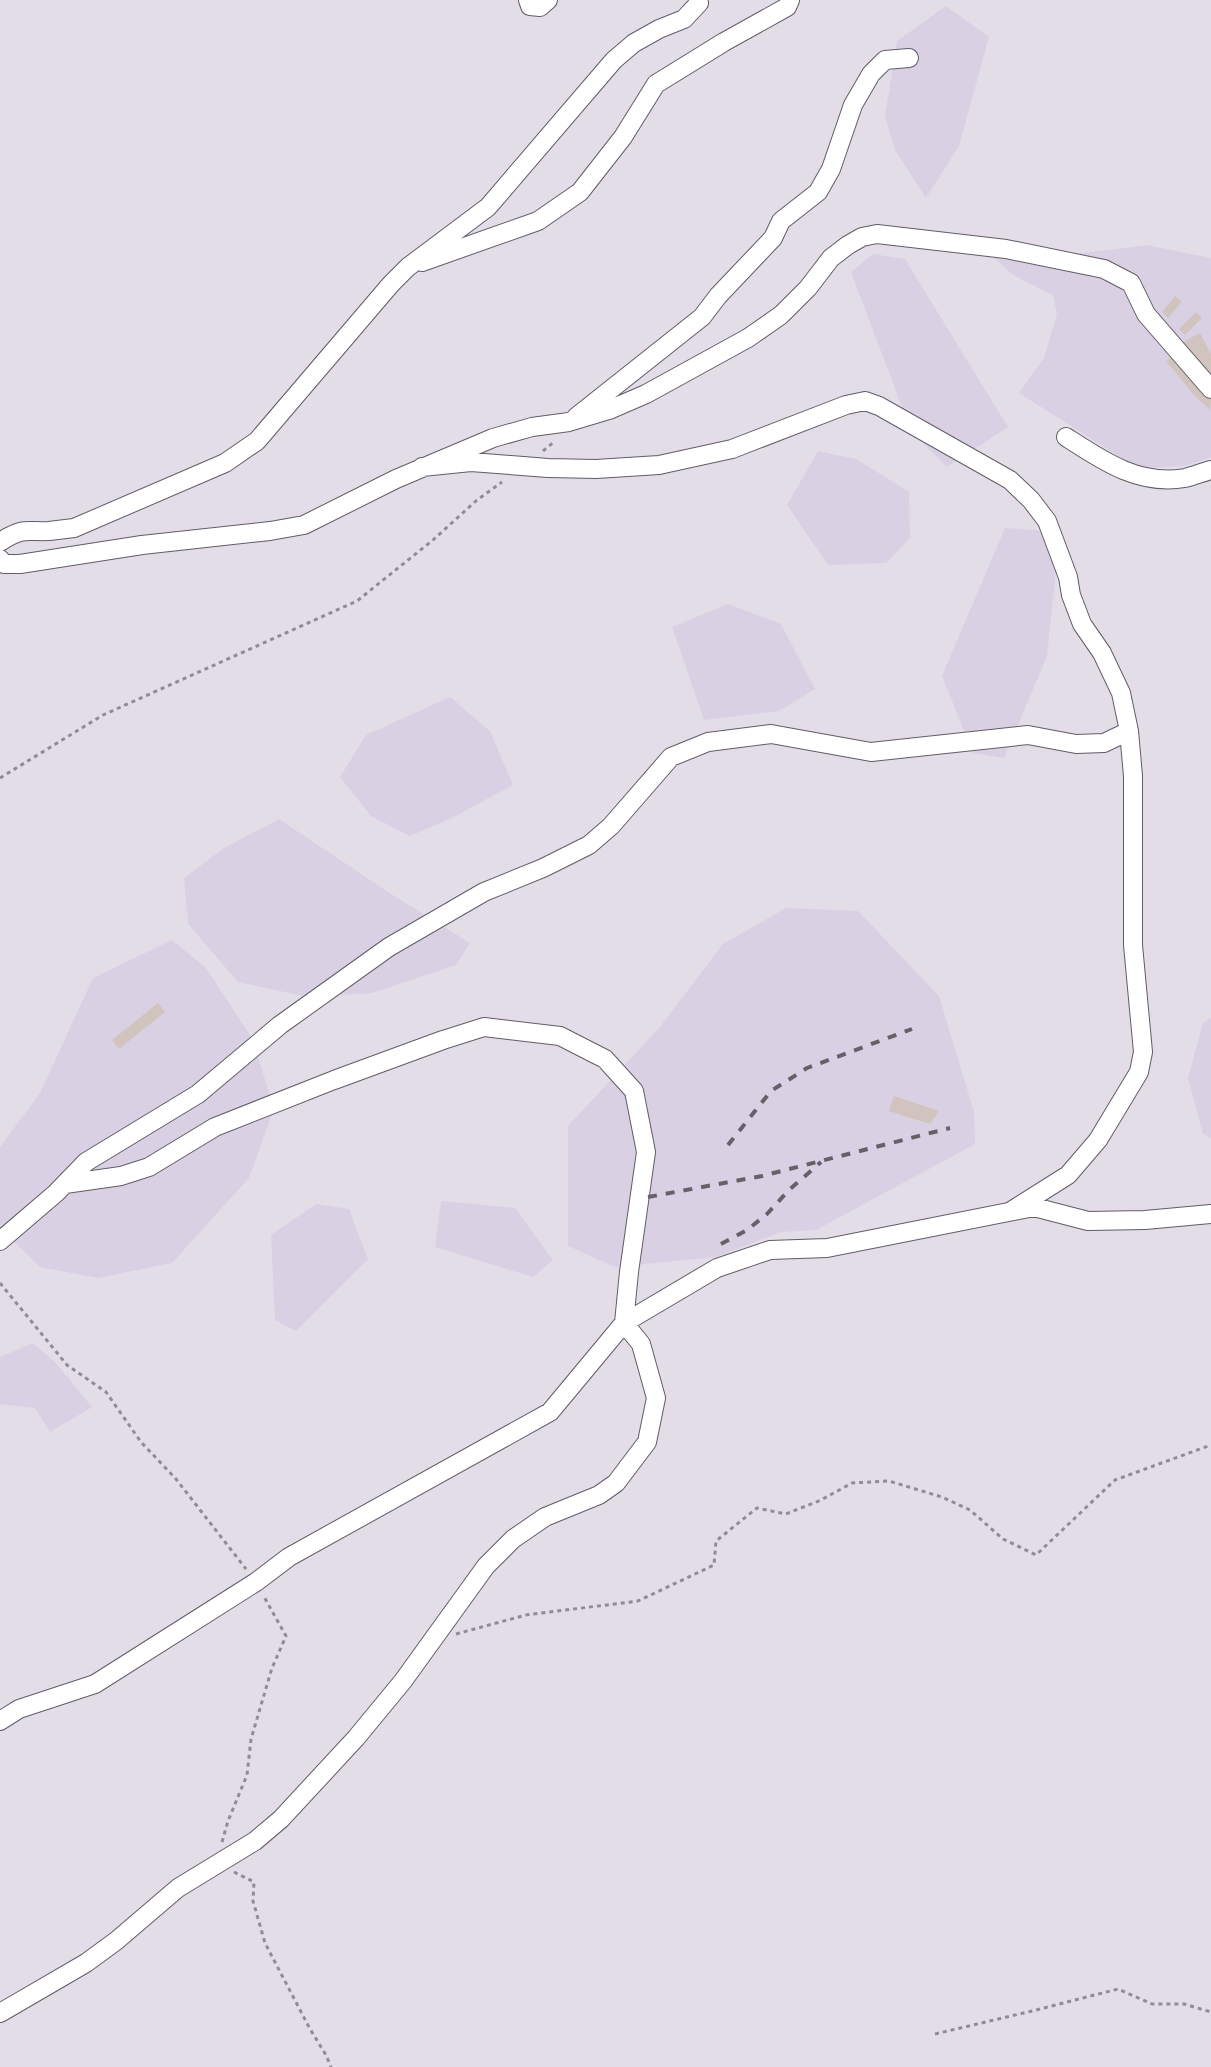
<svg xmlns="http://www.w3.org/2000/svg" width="1211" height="2067" viewBox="0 0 1211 2067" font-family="Cabin,sans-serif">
<rect width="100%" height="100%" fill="#e3dde8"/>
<!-- built -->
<path fill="#dad0e3" d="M946,6L989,37L959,146L926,198L895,150L885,116L897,41Z
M1147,245L1211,258V457L1185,466L1149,468L1126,461L1019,393L1044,358L1057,314L1053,295L1013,275L993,257L1074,254Z
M873,254L905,259L1008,427L947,467L911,431L851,272Z
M818,451L856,459L909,492L910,538L886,563L828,565L787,505Z
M1005,528L1048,531L1058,553L1047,656L1004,758L973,753L942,676Z
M728,604L781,624L815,689L779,711L704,720L672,627Z
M450,697L490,731L513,785L452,818L410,836L371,816L340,777L366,735Z
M279,819L388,892L470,943L456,965L372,993L308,997L238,982L188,924L184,878L224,848Z
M786,908L858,911L939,996L974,1112L975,1144L816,1230L781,1232L716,1257L615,1267L568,1246V1126L659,1028L723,944Z
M172,940L206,968L252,1038L274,1108L249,1178L172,1263L98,1278L40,1267L0,1228V1147L40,1093L93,978Z
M1211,1018V1138L1203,1134L1188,1078L1203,1023Z
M441,1201L515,1208L553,1260L533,1277L435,1247Z
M316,1204L349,1209L368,1259L296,1331L275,1320L271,1235Z
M33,1343L55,1362L92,1407L50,1432L35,1408L0,1404V1357Z"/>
<!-- building -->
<path fill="#d1c4be" d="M1175,296L1182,302L1168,318L1162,312Z
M1196,312L1202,318L1185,335L1179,329Z
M1200,333L1211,354V373L1198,362L1183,342Z
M1173,356L1202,393L1211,400L1210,410L1194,395L1166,361Z
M158,1003L165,1012L119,1049L112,1040Z
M894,1096L939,1111L930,1124L889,1111Z"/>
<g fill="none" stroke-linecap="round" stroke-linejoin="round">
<defs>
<path id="minor" d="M528,0L530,6L540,7L548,0
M422,262L538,221L580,192L623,137L656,84L724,42L787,7L790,0
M576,417L702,317L718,296L773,238L781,221L818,192L831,169L853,105L871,74L885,60L909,58
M1066,437C1103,461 1139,486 1185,478C1194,476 1203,472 1211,470
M422,467L471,462L548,468L596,469L659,465L732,449L846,405L865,401L879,406L1010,480L1031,500L1047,521L1068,577L1071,595L1082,624L1102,653L1121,693L1129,731L1133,776V945L1143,1052L1139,1072L1098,1140L1068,1175L1011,1211
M0,542C23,527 25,532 49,531C57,530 66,529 74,528L225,463L257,441L391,284L408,267L488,207L614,60L634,43L659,29L684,19L699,3L698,0
M0,559L4,564H20L142,545L270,531L304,525L396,479L493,438L532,427L569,422L609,410L646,394L748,338L781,315L808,288L831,258L848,245L862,237L877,234L1006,249L1104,269L1131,283L1146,314L1211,389
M0,1241L56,1193L86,1162L198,1094L280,1025L389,947L484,892L543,868L589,845L611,826L671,757L708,742L771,734L871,752L1028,735L1076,744L1104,743L1129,731
M0,1721L19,1709L95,1684L256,1582L289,1557L550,1412L624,1323L717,1268L770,1250L827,1248L1034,1207L1088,1221L1145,1220L1211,1214
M0,2013L86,1963L116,1941L178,1888L255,1841L281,1819L356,1738L403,1681L486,1566L513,1539L545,1517L599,1495L616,1483L647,1442L656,1398L641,1344L624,1323L629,1272L646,1152L634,1091L605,1059L560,1036L484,1027L443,1040L334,1080L215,1127L149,1167L121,1176L65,1184"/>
</defs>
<!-- minor casing -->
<use href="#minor" stroke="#615c66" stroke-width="20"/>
<!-- path -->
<path stroke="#908c94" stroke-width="3" stroke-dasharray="4 4" stroke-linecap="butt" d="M543,451L555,441
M0,778L103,715L357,601L433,540L477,500L502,482
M0,1283L67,1365L106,1392L141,1442L176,1479L246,1569
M456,1634L526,1615L638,1601L714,1565L716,1541L757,1508L786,1514L821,1500L852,1483L889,1481L942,1497L970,1510L1003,1539L1036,1555L1115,1480L1211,1445
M222,1842L228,1821L247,1775L251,1739L272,1668L286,1636L263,1595
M234,1872L254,1882L253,1901L265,1943L310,2029L326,2055L331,2067
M935,2034L1032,2011L1118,1989L1152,2004H1184L1211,2012"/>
<!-- minor -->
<use href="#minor" stroke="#fff" stroke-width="18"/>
<!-- rail -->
<path stroke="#656168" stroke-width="4" stroke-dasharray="9 9" stroke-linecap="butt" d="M728,1145L771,1091L807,1068L912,1029
M648,1197L762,1176L950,1128
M721,1244L747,1230L767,1214L789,1190L821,1162"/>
</g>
</svg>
